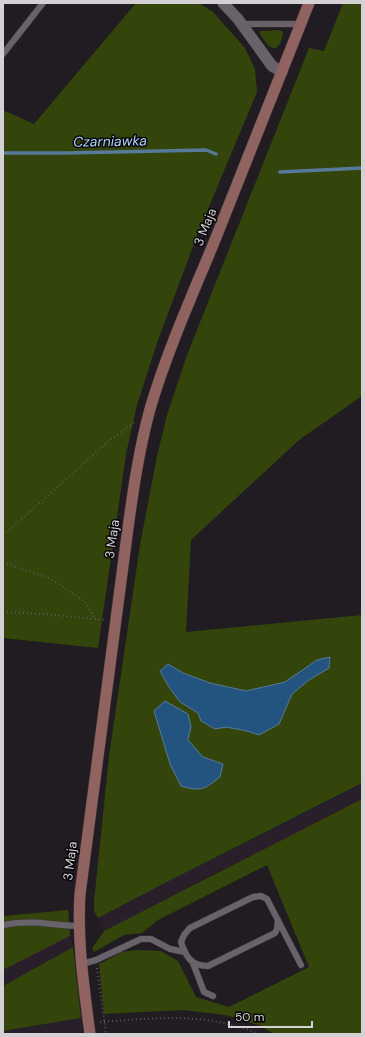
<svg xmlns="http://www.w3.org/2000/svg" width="365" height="1037" viewBox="0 0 365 1037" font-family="'DM Sans',sans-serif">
<rect width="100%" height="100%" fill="#211c22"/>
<!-- built -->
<path fill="#281f2b" d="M362,783V799L104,931L98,918L161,885Z
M70,936L73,947L3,986V970Z
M81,1018L83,1033L75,1034H3V1031Z"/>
<!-- green -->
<path fill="#33450a" d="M136,3H199L213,12L245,48L255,69L257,92L198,233L157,343L137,405L126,454L121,489L98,648L3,638V110L34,124Z
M343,3H362V396L299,440L191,540L186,632L362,615V783L161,885L98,918L94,911V902L109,756L140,545L157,456L167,415L187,355L309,48L324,51Z
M280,30L283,32V34L280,44L276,48C267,49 264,39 259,32L260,31Z
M362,799V1034H274L261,1026L225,1015L183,1010L104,1014L99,964L122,952L136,950L161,951L178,961L196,997L229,1007L309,967L267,865L158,920L142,933L124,935L94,952L92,948L104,931Z
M68,910L70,936L3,970V916Z
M73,947L81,1018L3,1031V986Z"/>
<!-- water -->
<path fill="#235480" stroke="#587a9a" d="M330,657L329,668L309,680L292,694L279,724L259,735L247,731L226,727L215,729L201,721L198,713L180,702L169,687L160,671L168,664L183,673L210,683L246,691L285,682L317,660Z
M165,701L188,714L191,726L188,740L203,757L223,764L220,777C205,789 201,792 181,786L170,764L154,711Z"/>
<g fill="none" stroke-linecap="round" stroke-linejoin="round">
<!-- stream -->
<path stroke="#587a9a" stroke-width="3.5" d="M3,153H67L206,150L216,154
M280,172L362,168"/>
<defs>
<path id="service" d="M242,24H300
M3,54L43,3
M278,920L277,929L275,933L208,966C191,966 186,957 181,942L184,935L190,928L253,897L261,896L267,899L301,965
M3,925C19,922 35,922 51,924C61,925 70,926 79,926
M193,963L204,992L213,996
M82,964L96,960L141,939H151L170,949L185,952"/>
<path id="tertiary" d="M223,3L238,19L272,66L282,72"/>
<path id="secondary" d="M90,1034C84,988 77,940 80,894L126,543C132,498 138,453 150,409C167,351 192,296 215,240C247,161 278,82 309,3"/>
</defs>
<!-- service casing -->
<use href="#service" stroke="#3a373c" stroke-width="7"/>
<!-- tertiary casing -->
<use href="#tertiary" stroke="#3a373c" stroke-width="12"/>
<!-- secondary casing -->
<use href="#secondary" stroke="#3a373c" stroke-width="12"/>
<!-- path -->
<path stroke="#5b565c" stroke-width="2" stroke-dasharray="1 3" stroke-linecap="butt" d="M3,535L5,534L111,439L136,421
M3,563L47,577L62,586L85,602L96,620
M3,612L44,614L105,620
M97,968L106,1034
M100,1022C145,1019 191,1013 235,1026C243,1028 251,1030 258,1034"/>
<!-- service -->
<use href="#service" stroke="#68626a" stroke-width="6"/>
<!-- tertiary -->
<use href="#tertiary" stroke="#68626a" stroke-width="11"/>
<!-- secondary -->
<use href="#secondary" stroke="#906260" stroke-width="11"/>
</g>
<g text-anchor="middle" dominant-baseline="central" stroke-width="3" stroke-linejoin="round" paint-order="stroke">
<!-- street labels -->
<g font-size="13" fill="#d4d1d5" stroke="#09070a">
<text transform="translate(205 227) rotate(-68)">3 Maja</text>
<text transform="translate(112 539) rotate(-82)">3 Maja</text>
<text transform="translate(70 861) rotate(-83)">3 Maja</text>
</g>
<!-- water labels -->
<g font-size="14" font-style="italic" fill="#acd5fe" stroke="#09070a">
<text transform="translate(110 141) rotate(-1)">Czarniawka</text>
</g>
</g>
<!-- border -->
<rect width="365" height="1037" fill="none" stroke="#d4d1d5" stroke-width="8"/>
<!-- scale -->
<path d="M229 1021v6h83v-6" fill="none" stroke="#d4d1d5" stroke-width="2"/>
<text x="235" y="1021" font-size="12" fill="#d4d1d5" stroke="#09070a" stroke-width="3" paint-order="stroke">50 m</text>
</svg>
